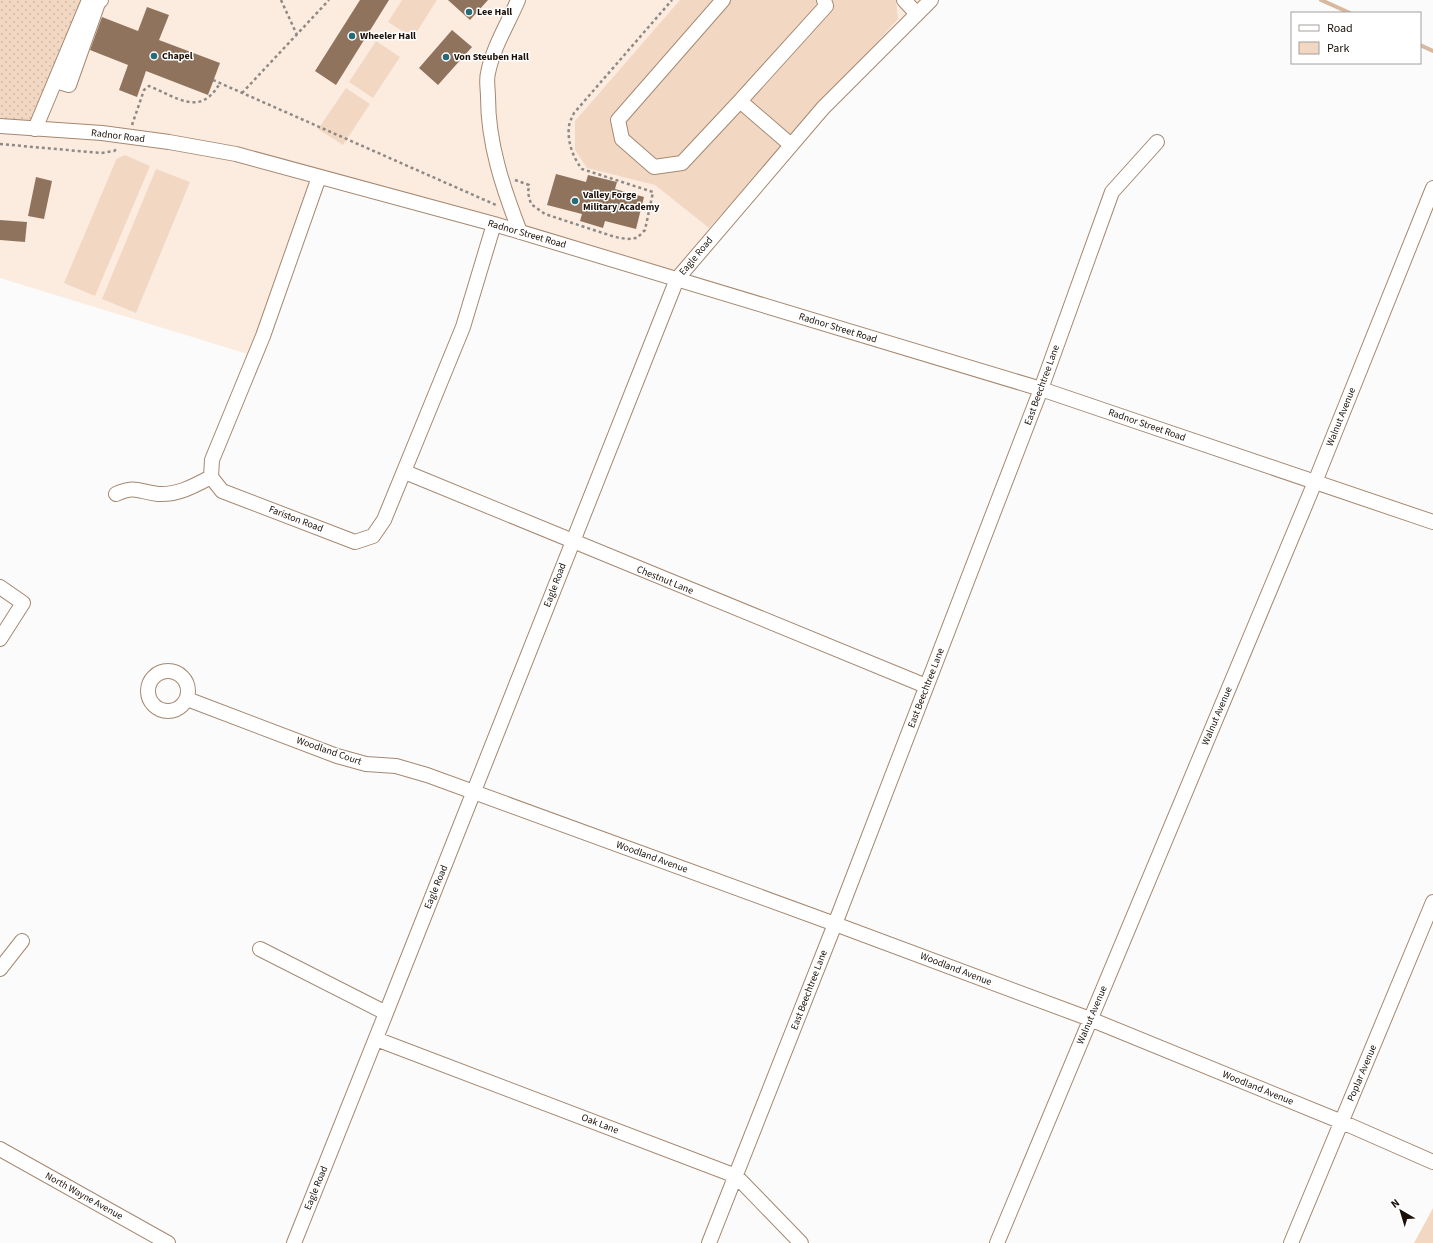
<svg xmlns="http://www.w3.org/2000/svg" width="1433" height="1243" viewBox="0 0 1433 1243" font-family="'Source Sans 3',sans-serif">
<defs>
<pattern id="grass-dots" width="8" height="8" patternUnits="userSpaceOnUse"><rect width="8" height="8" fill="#f2d8c3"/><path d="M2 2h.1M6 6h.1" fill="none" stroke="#cfb8a6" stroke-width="1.8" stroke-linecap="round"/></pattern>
</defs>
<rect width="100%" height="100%" fill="#fbfbfb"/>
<!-- built -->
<path fill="#fcece0" d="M89,0H931L823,108L677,279L319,177L254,356L0,278V126Z"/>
<!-- grass -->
<path fill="url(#grass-dots)" d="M0,0H89L35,129L0,126Z"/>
<!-- park -->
<path fill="#f2d8c3" d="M402,0H437L413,38L388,22Z
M680,0H896L898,19L709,228L655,185L587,168L575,150V121Z
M376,41L400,57L373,98L349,82Z
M346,88L370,104L343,145L318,129Z
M125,155L150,166L95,296L64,283L116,160L118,158Z
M156,169L190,182L136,313L102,299Z
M1433,1208V1243H1414Z"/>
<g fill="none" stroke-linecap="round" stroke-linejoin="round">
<!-- stream -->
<path stroke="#d8b9a0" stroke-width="4" d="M1321,0L1350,13
M1420,45L1433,51"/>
</g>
<!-- building -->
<path fill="#8f735c" d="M360,0H389L336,85L315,71Z
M448,0H488L470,20Z
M147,7L169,15L159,40L220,63L208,95L146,71L137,97L119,90L128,65L90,50L102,17L138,31Z
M452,30L472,47L438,85L419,68Z
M556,174L586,182L588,175L617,182L615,189L644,197L636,229L605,221L603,228L580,221L582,214L547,205Z
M36,177L52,181L44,219L28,216Z
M0,220L27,222L25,242L0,240Z"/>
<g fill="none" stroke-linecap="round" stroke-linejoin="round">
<defs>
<path id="minor" d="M518,0C508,24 493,47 488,73C486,80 488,89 488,97C488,144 503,188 520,232
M723,0L618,120L622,139L654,167L682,163L740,101L826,6L824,0
M904,0L917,14
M55,81L69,85L98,3L101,0
M740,101L791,145
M0,126L102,133L169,142L236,154L494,224L1041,389L1433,522
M35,129L89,0
M319,177L263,336L212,460L211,477L222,491L355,542L373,536L384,520L463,327L494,224
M405,472L926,686
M116,494C136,485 139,492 158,494C178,495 194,486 211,477
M0,587L23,603L0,639
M148 691a20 20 0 1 1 40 0a20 20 0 1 1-40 0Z
M187,699L337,756L366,764L396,766L427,775L835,924L1090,1019L1342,1122L1433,1162
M260,949L386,1013
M0,969L22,941
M376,1039L736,1176L801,1243
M0,1149L168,1243
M294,1243L386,1013L677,279L823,108L931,0
M709,1243L835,924L1041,389L1112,192L1157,142
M997,1243L1315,482L1433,188
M1291,1243L1433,902"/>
</defs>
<!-- minor casing -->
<use href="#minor" stroke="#a58870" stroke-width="16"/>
<!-- path -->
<path stroke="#8e8985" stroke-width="2.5" stroke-dasharray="3 3" stroke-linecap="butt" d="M281,0L297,35
M213,80L496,205
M242,93L329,0
M132,125L144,90L149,86C177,97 200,118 220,83
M0,144L101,153L114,151L117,149
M515,180L529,185L528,193L531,204L545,214L615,237L627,239L637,238L645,230L653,192L582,169C573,158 567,141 569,126C570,121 572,117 574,113L672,0"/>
<!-- minor -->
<use href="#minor" stroke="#fff" stroke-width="14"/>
</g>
<!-- markers -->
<g fill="#246c79" stroke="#fff" stroke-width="1.5">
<circle cx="469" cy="12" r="4"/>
<circle cx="352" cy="36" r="4"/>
<circle cx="154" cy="56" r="4"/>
<circle cx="446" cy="57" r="4"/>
<circle cx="575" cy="201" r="4"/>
</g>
<g text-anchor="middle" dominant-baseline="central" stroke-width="3" stroke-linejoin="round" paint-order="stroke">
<!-- poi labels -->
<g font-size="10" font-weight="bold" fill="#1b1008" stroke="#fff" text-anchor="start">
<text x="477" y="12">Lee Hall</text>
<text x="360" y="36">Wheeler Hall</text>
<text x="162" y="56">Chapel</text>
<text x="454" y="57">Von Steuben Hall</text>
<text x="583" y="195">Valley Forge<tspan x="583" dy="12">Military Academy</tspan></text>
</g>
<!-- street labels -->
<g font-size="10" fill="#1b1008" stroke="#fff">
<text transform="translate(118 136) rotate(7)">Radnor Road</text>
<text transform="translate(527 234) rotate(16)">Radnor Street Road</text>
<text transform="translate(696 256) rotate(-50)">Eagle Road</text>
<text transform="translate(838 328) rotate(17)">Radnor Street Road</text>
<text transform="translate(1042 385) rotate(-70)">East Beechtree Lane</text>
<text transform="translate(1341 417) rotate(-68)">Walnut Avenue</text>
<text transform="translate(1147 425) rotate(19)">Radnor Street Road</text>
<text transform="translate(296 519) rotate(21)">Fariston Road</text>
<text transform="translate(665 580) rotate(22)">Chestnut Lane</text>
<text transform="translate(555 585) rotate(-69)">Eagle Road</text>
<text transform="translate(926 688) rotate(-69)">East Beechtree Lane</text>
<text transform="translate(1217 716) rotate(-67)">Walnut Avenue</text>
<text transform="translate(329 751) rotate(19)">Woodland Court</text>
<text transform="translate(652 857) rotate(20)">Woodland Avenue</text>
<text transform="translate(436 887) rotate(-68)">Eagle Road</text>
<text transform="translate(956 969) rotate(21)">Woodland Avenue</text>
<text transform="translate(809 990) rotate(-69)">East Beechtree Lane</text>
<text transform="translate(1092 1015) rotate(-67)">Walnut Avenue</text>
<text transform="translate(1362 1073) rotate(-67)">Poplar Avenue</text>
<text transform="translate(1258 1088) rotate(22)">Woodland Avenue</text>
<text transform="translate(600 1124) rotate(21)">Oak Lane</text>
<text transform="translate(316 1188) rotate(-68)">Eagle Road</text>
<text transform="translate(84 1196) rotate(29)">North Wayne Avenue</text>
</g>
</g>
<!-- legend -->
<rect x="1291" y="12" width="130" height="52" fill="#ffffff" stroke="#a49f9c"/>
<rect x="1299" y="25" width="20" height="6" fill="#ffffff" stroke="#a49f9c"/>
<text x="1327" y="32" font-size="12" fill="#1b1008">Road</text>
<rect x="1299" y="42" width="20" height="12" fill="#f2d8c3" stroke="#a49f9c"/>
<text x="1327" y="52" font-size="12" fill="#1b1008">Park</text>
<!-- north arrow -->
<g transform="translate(1401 1211) rotate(322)" stroke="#ffffff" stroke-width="3" paint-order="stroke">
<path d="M0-3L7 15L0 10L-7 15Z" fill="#1b1008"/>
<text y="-6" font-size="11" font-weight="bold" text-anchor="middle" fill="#1b1008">N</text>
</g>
</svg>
